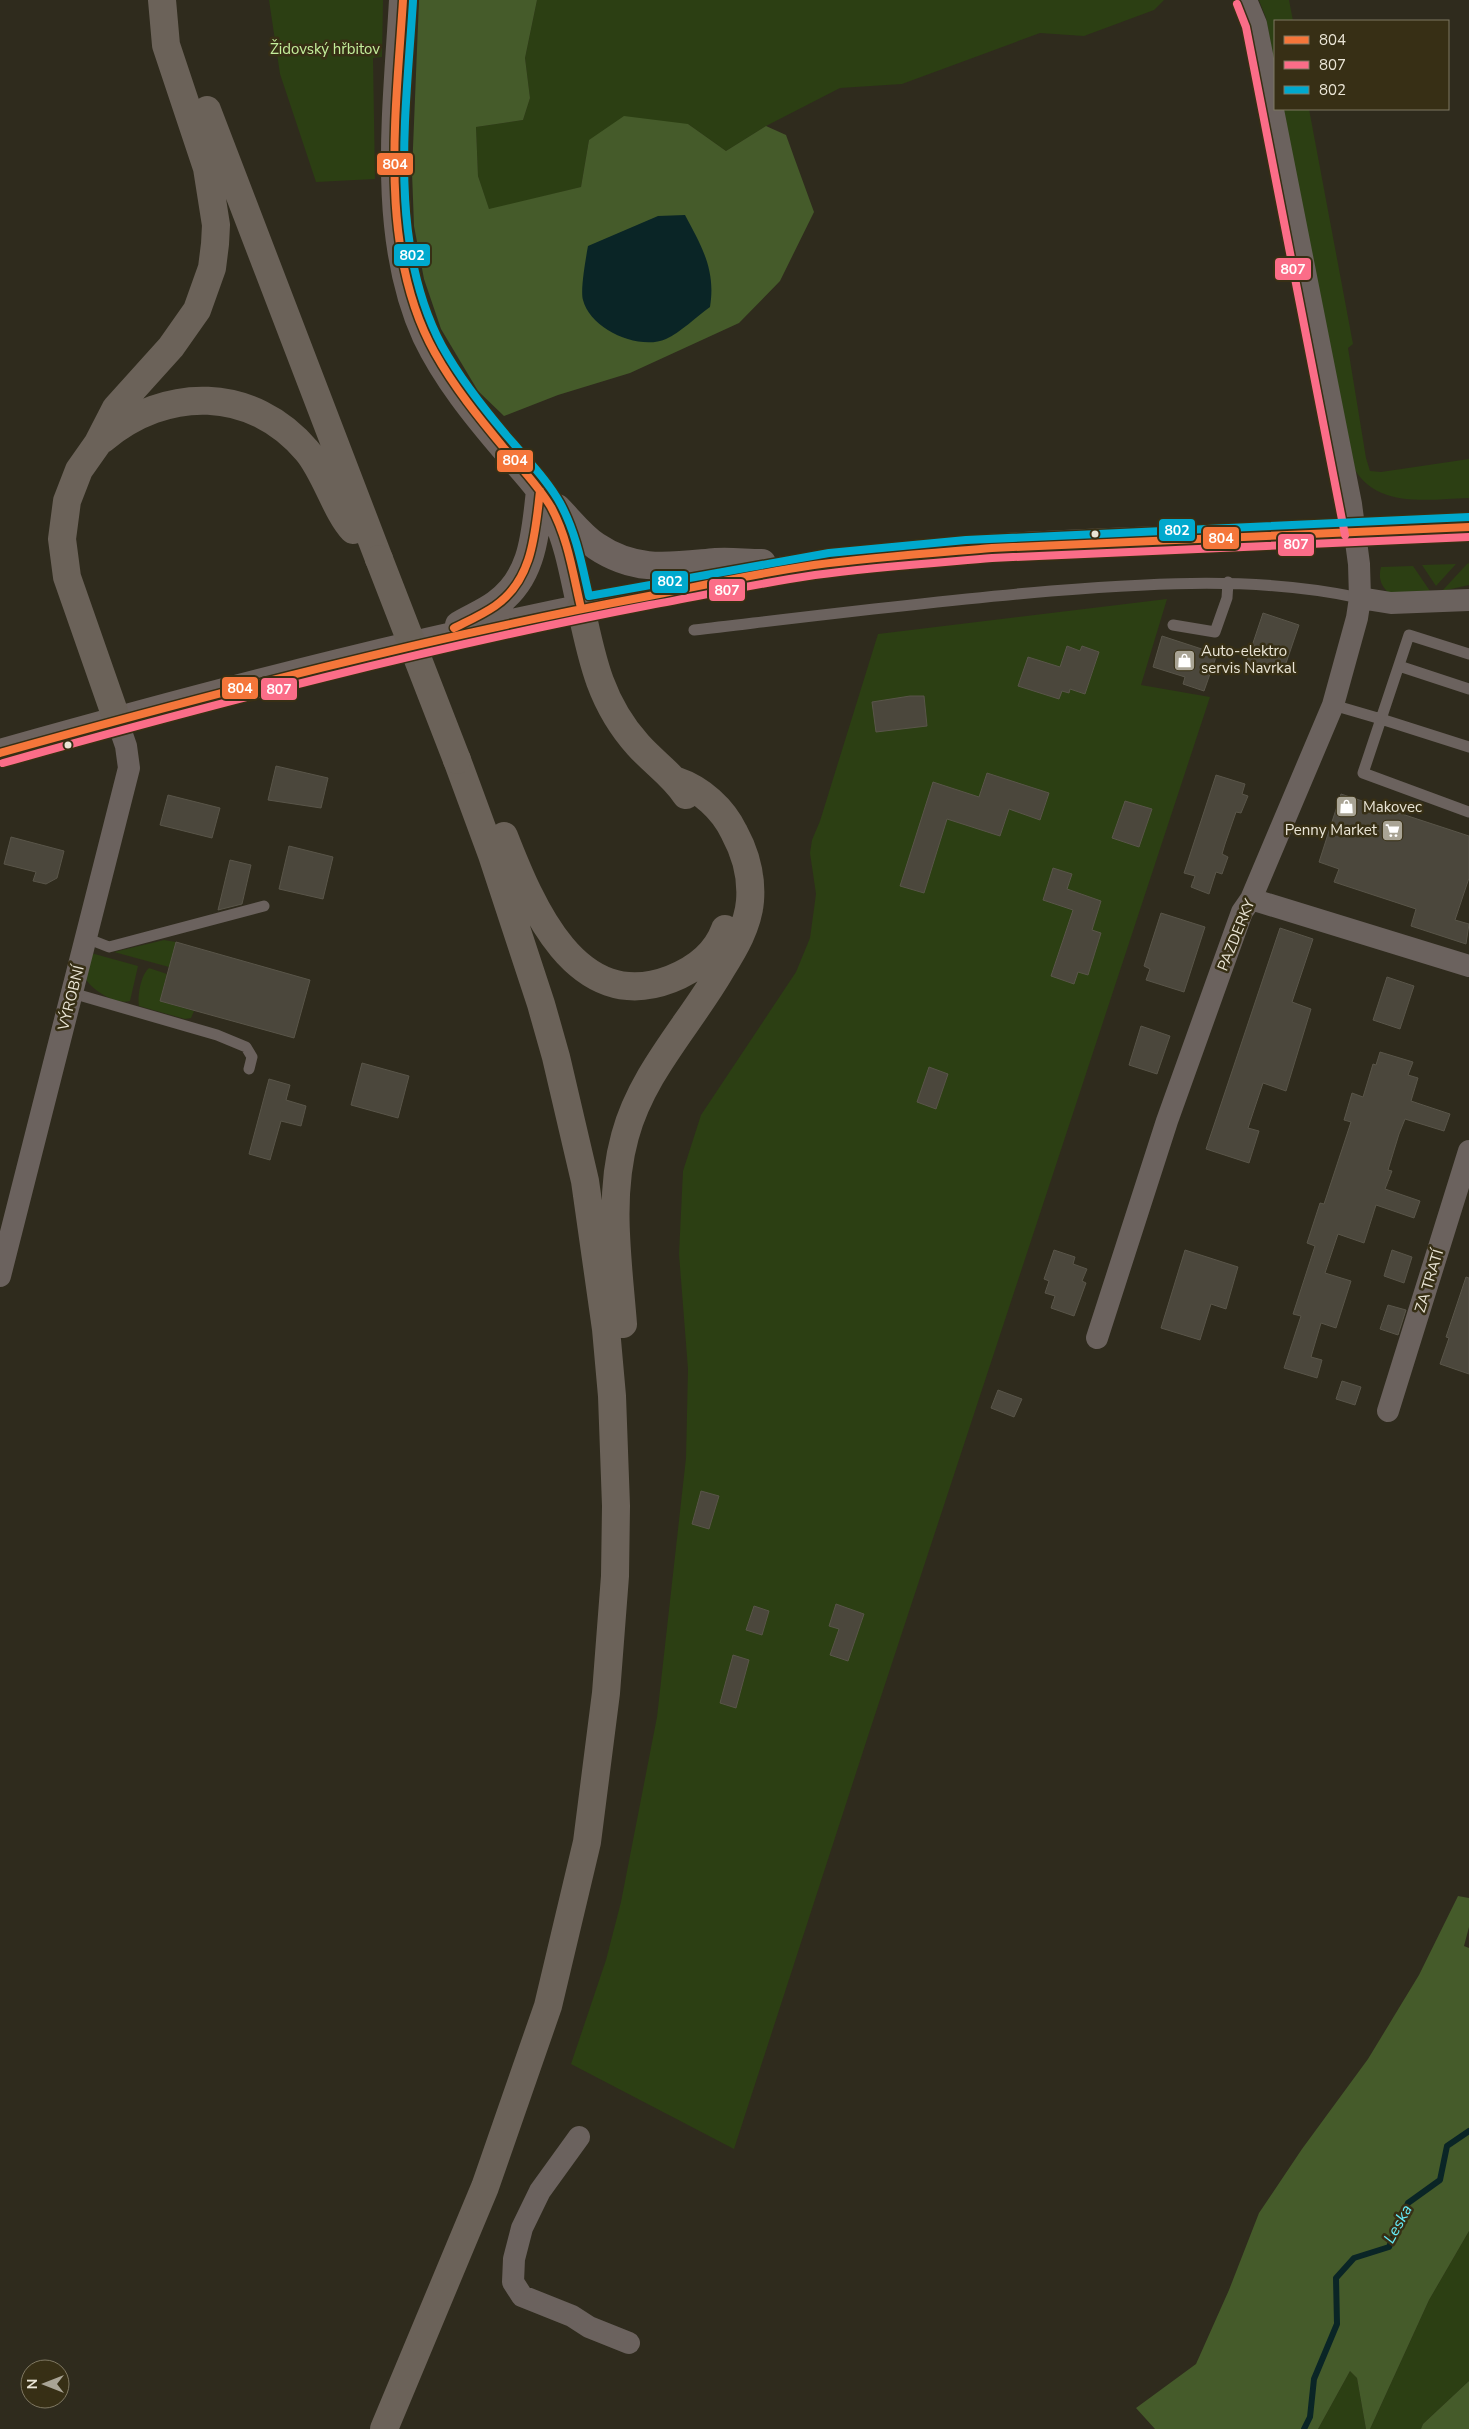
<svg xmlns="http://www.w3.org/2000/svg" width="1469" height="2429" viewBox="0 0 1469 2429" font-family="'Nunito Sans',sans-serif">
<rect width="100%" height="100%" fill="#2f2b1d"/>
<!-- green -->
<path fill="#2c3f13" d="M269,0H383L382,57L373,58L375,179L316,182L280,74Z
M537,0H1164L1154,10L1084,36L1040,33L902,84L840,88L766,126L726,151L688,124L589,140L581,187L489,210L478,176L476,127L523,120L530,98L525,58Z
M1259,0H1289L1293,21H1275V67L1266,18Z
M1283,109H1309L1353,344L1348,348L1366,458L1370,471L1381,472L1469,459V498C1430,499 1379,509 1355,470Z
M1469,563V585L1442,591L1467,564Z
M1456,564L1436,586L1422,565Z
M1413,566L1430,591L1389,593C1381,586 1378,578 1381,567Z
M1167,599L1141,685L1210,697L869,1733L734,2149L571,2064L606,1960L621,1902L657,1717L686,1458L688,1369L679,1254L683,1171L701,1115L796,972L810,938L816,894L810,853L812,840L820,821L878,634Z
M164,940L176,942L169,967L114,952Z
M91,953L138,966L130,1001C115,1005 92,990 85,978Z
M149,968L167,974L160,1001L194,1011L191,1018L185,1019L139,1006C137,997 141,974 149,968Z
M1469,2231V2381L1423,2424L1421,2429H1370L1429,2300Z
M1350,2371L1357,2378L1366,2429H1318Z"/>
<!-- forest -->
<path fill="#455b2a" d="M419,0H537L525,58L530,98L523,120L476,127L478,176L489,209L581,187L589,140L624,116L688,124L726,151L766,126L786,135L814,212L780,281L739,323L630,373L558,395L504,416L478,391L441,329L424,279L414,226L412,172Z
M1458,1896L1469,1898V1927L1464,1946L1469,1948V2231L1429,2300L1370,2429H1366L1357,2378L1350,2371L1318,2429H1155L1136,2408L1196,2364L1229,2290L1259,2213L1302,2149L1368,2059L1419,1975Z
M1469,2381V2429H1421L1423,2424Z"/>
<!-- water -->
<path fill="#0a2526" d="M685,215C702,247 716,270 710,307C697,316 680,333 666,339C639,351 590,329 583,300C580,291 586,257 588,246L658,216Z"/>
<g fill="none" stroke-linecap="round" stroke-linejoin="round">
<!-- stream -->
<path stroke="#0a2526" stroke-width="6" d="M1304,2429L1310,2417L1314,2379L1337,2324L1336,2278L1354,2258L1389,2247L1408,2203L1440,2180L1447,2146L1469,2131"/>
</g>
<!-- building -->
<path fill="#4b473c" stroke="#595549" d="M1263,613L1299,625L1282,675L1246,664Z
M1162,636L1217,654L1204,691L1183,684L1185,677L1153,667Z
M1067,646L1080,651L1082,646L1099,652L1085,694L1070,689L1069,693L1062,691L1059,699L1018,686L1028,657L1060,667Z
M910,696H924L927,726L876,732L872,702Z
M276,766L328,778L321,808L268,800Z
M987,773L1049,793L1040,820L1009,809L1000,836L947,819L924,893L900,886L933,782L979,797Z
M1216,775L1245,784L1242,794L1248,796L1241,813L1236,812L1225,844L1222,854L1228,857L1222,874L1216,872L1209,894L1191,887L1195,876L1184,873Z
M1341,794L1469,836V878L1455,920L1469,924L1466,944L1411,926L1416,909L1334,882L1339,869L1319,862Z
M168,795L220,808L212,838L160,825Z
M1125,801L1152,809L1139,847L1112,838Z
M11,837L64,851L57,878L46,884L33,881L36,872L4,864Z
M289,846L333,857L323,899L279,889Z
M230,860L251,865L242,904L218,910Z
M1053,868L1072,874L1067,889L1101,901L1092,930L1101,933L1088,975L1078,972L1074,984L1051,976L1073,910L1043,900Z
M1161,913L1205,927L1184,992L1146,980L1150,969L1144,966Z
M1280,928L1313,939L1292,1002L1311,1009L1286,1091L1263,1083L1248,1128L1259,1131L1249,1163L1206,1149Z
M176,942L310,980L294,1038L160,1001Z
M1387,977L1414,986L1400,1029L1373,1020Z
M1141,1026L1170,1036L1157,1074L1129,1065Z
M1380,1052L1413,1062L1408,1075L1418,1078L1411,1101L1450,1114L1444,1131L1405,1119L1399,1134L1388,1170L1392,1171L1385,1189L1420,1201L1414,1218L1376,1205L1364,1243L1338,1234L1325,1273L1351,1281L1336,1328L1321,1323L1311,1357L1322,1360L1317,1378L1284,1368L1301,1316L1293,1314L1315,1246L1307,1243L1320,1203L1324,1204L1351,1122L1344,1120L1352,1093L1363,1097L1373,1064L1376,1065Z
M362,1063L409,1076L398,1118L351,1105Z
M929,1067L948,1074L936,1109L917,1102Z
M269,1079L290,1085L286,1100L306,1106L301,1126L281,1121L270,1160L249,1154Z
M1054,1250L1075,1257L1073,1264L1087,1269L1082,1281L1086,1283L1074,1316L1051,1308L1055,1296L1045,1293L1049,1281L1044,1279Z
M1185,1250L1238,1267L1226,1309L1211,1304L1200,1340L1161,1328Z
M1392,1250L1412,1257L1404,1283L1384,1276Z
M1466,1277L1469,1278V1374L1440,1364L1449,1338L1446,1337Z
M1388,1305L1406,1310L1398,1335L1380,1329Z
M1342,1381L1361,1387L1355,1405L1336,1399Z
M998,1390L1022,1399L1014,1417L991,1408Z
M701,1491L719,1496L709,1529L692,1524Z
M836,1604L864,1614L848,1661L830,1655L839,1629L829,1626Z
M754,1606L769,1611L762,1635L746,1630Z
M733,1655L749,1660L736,1708L720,1703Z"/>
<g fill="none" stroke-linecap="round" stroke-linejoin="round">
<!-- service -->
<path stroke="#6b625e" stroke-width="11" d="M1173,625L1215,632L1227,598L1228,582
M694,630C813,616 932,601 1051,591C1155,583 1258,576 1360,598
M1399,666L1469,689
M1333,705L1381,719L1409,635L1469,654
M1469,747L1381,719L1363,773L1469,812
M86,938L109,947L264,906
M72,993L217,1035L246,1047L252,1057L249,1069"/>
<!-- minor -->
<path stroke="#6b625e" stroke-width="22" d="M1360,598L1391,603L1469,600
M1251,899L1469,966
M0,1276L129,768L126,746L117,720
M1097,1338L1167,1121L1242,912L1251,899L1333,705L1357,618L1360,598L1359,564L1351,504L1256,24L1246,0
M1388,1411L1469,1151
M579,2137L540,2191L522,2228L514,2259L513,2282L522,2296L572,2316L589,2327L629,2343"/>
<!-- secondary -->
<path stroke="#6d635e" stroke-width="28" d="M403,0C397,108 380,235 426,336C446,378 476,415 506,450C524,471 545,492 556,517C569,545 574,578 581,608
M557,508C570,521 581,536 596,546C636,573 671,566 716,562C731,561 747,563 762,563
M459,625C471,618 485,612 496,604C534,577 535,533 540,491
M0,753C224,690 449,631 678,590C729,581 781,569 833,563C1044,536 1257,541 1469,527"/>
<!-- primary -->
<path stroke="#6b6259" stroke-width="28" d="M207,110L379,559
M103,439C166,386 252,386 307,451C325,472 336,512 353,530
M581,608C592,660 601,704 638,745C654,763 673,775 686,795
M117,720L67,577L62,539L67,501L79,470L98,443L116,408L171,347L197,310L212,268L215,244L216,225L207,168L166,45L162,0
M504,836C531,905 576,1016 671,979C694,970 716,954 725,929
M623,1324C618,1261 608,1197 625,1136C642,1073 689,1025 721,970C734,949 748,926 750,901C752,876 746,854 734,832C723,809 701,789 677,781
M384,2429L485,2187L548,2006L587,1842L606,1693L615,1576L616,1506L612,1396L606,1329L585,1181L556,1057L541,1004L492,855L457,760"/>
<!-- primary-bridge -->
<path stroke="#6b6259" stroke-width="28" d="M379,559L457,760"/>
<defs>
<path id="bus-1" d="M403,0C396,113 377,250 435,353C454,387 479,418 504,448C520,467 538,485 551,507C568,538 573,574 581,608
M454,628C468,621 482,615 495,606C533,580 535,533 540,491
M0,753C215,693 430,637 649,596C704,585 759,573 814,565C873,557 932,553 992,548L1469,527"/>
<path id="bus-2" d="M1237,4L1246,27L1345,535
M3,763C217,703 432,647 650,605C705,595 760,583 815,575C874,567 933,563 992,558L1469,537"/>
<path id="bus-3" d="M413,1C406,113 387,243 442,346C462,382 487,413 514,444C530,463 548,481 560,503C576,532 582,565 589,596L829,553L966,540L1469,517"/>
</defs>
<!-- bus-1 casing -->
<use href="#bus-1" stroke="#372f15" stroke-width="11"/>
<!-- bus-2 casing -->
<use href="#bus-2" stroke="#372f15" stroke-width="11"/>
<!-- bus-3 casing -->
<use href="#bus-3" stroke="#372f15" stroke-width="11"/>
<!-- bus-1 -->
<use href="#bus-1" stroke="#f5763a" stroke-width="8"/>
<!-- bus-2 -->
<use href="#bus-2" stroke="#fb6d88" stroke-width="8"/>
<!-- bus-3 -->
<use href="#bus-3" stroke="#00a9ce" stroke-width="8"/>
</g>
<!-- icons -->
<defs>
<symbol id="shop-square" viewBox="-11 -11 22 22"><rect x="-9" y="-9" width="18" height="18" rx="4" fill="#a9a495" stroke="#372f15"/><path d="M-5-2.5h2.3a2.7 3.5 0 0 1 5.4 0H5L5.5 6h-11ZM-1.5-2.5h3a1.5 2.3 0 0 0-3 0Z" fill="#fff"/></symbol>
<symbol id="supermarket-square" viewBox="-11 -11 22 22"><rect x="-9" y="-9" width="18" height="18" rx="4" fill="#a9a495" stroke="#372f15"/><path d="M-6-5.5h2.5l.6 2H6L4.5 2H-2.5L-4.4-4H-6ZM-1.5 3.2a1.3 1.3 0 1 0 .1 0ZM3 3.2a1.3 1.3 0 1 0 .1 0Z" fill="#fff"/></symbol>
</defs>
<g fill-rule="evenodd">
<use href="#shop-square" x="1172" y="648" width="25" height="25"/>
<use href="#shop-square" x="1334" y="794" width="25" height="25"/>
<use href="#supermarket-square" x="1380" y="818" width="25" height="25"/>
</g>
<!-- markers -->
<g fill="#eae5d6" stroke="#372f15" stroke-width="2">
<circle cx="1095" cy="534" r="4.5"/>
<circle cx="68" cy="745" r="4.5"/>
</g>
<g text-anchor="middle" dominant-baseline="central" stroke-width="5" stroke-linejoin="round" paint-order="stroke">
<!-- park labels -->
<g font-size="15" fill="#c4ef9c" stroke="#372f15">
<text x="325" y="49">Židovský hřbitov</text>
</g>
<!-- poi labels -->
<g font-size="15" fill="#eae5d6" stroke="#372f15" text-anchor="start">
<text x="1201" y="651">Auto-elektro<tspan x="1201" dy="17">servis Navrkal</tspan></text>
<text x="1363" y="807">Makovec</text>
<text x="1377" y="830" text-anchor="end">Penny Market</text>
</g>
<!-- street labels -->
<g font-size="15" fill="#eae5d6" stroke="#372f15">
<text transform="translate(1236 935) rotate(-68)">PAZDERKY</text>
<text transform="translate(71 998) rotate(-76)">VÝROBNÍ</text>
<text transform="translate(1429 1281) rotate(-73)">ZA TRATÍ</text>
</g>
<!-- water labels -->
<g font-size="16" font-style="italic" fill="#66ecfa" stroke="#372f15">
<text transform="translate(1398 2224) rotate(-61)">Leska</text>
</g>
</g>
<g stroke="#372f15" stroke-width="2">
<rect x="376" y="152" width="38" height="24" rx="5" fill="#f5763a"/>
<rect x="393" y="243" width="38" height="24" rx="5" fill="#00a9ce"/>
<rect x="1274" y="257" width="38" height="24" rx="5" fill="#fb6d88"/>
<rect x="496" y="449" width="38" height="24" rx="5" fill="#f5763a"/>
<rect x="1158" y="518" width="38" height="24" rx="5" fill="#00a9ce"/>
<rect x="1202" y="526" width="38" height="24" rx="5" fill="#f5763a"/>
<rect x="1277" y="533" width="38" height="24" rx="5" fill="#fb6d88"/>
<rect x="651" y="570" width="38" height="24" rx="5" fill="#00a9ce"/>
<rect x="708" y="578" width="38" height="24" rx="5" fill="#fb6d88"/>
<rect x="221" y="676" width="38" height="24" rx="5" fill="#f5763a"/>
<rect x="260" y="677" width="38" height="24" rx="5" fill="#fb6d88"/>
</g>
<g font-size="14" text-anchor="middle" font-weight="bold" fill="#fff">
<text x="395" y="169">804</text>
<text x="412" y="260">802</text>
<text x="1293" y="274">807</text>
<text x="515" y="465">804</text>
<text x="1177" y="535">802</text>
<text x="1221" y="543">804</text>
<text x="1296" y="549">807</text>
<text x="670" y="586">802</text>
<text x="727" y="595">807</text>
<text x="240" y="693">804</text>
<text x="279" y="694">807</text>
</g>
<!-- legend -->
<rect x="1274" y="20" width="175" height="90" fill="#372f15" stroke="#7f7862"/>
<rect x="1284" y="36" width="25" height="8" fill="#f5763a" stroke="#7f7862"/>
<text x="1319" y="45" font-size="15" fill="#eae5d6">804</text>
<rect x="1284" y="61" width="25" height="8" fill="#fb6d88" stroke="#7f7862"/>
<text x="1319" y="70" font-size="15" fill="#eae5d6">807</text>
<rect x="1284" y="86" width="25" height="8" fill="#00a9ce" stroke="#7f7862"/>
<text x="1319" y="95" font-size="15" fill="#eae5d6">802</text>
<!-- north arrow -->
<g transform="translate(45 2384) rotate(270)"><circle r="24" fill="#372f15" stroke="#7f7862"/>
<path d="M0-4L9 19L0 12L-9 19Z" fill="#a9a495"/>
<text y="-8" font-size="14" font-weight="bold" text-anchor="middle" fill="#eae5d6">N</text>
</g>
</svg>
